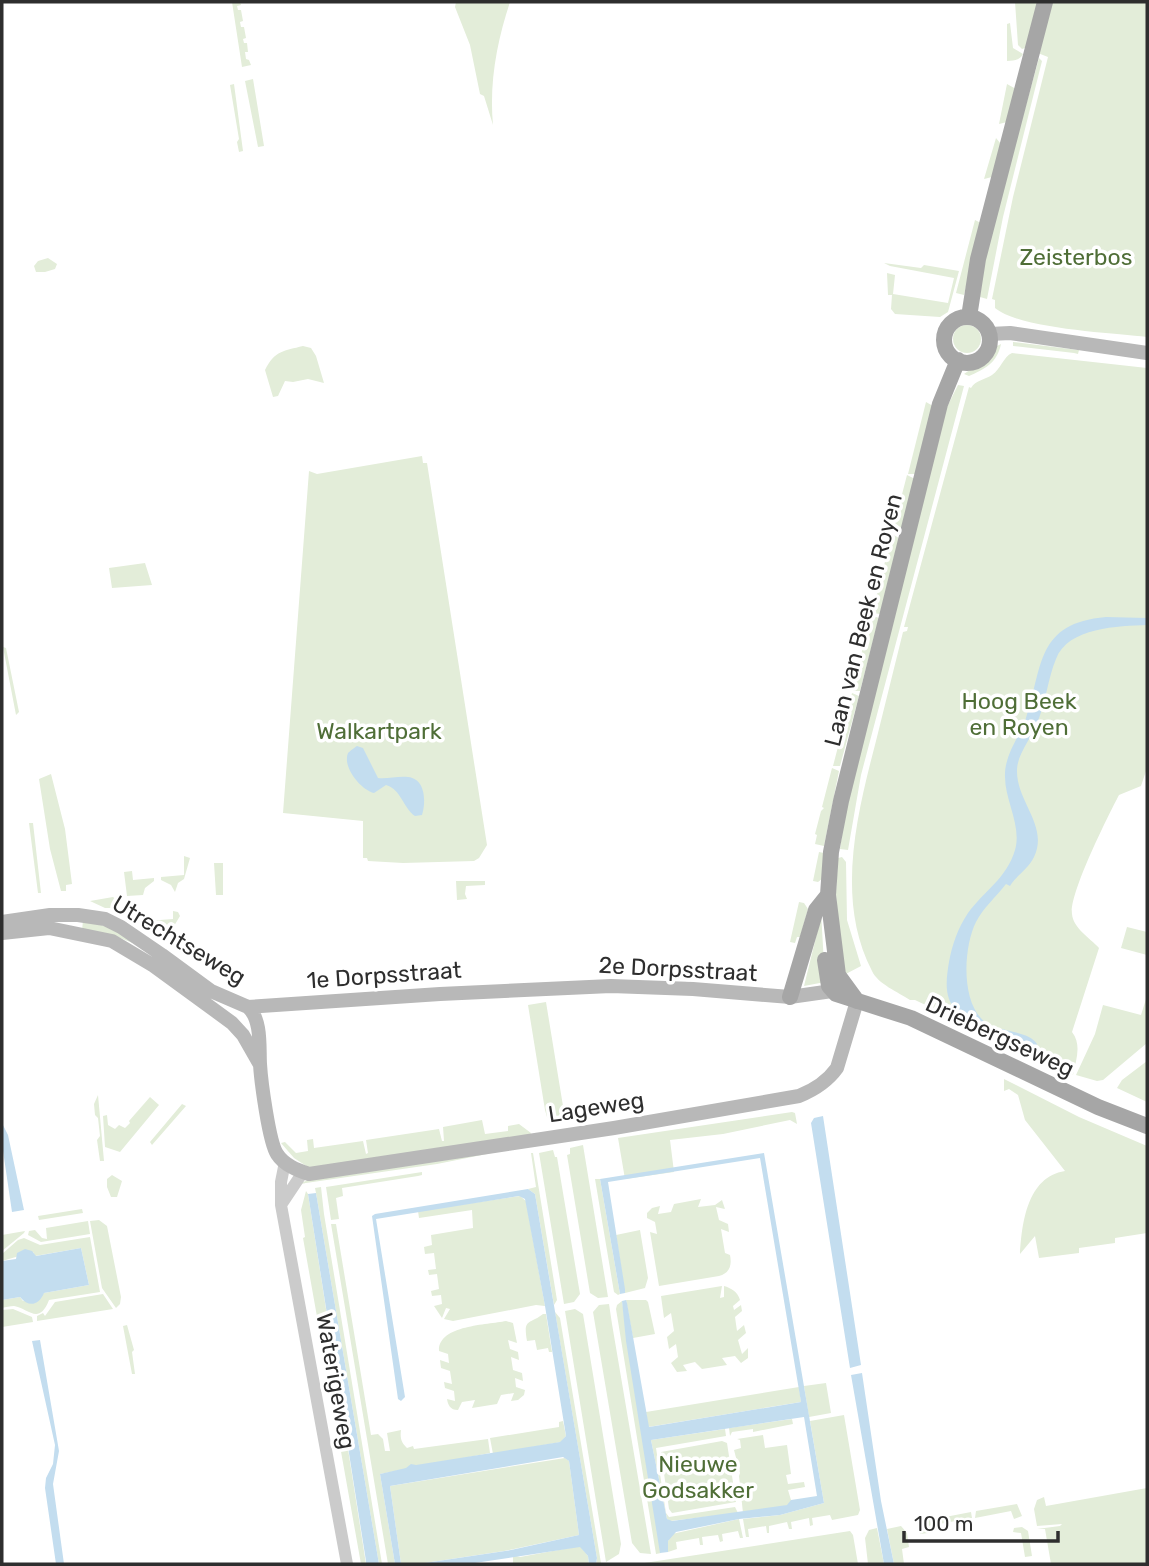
<svg xmlns="http://www.w3.org/2000/svg" width="1149" height="1566" viewBox="0 0 1149 1566" font-family="Rubik,sans-serif">
<rect width="100%" height="100%" fill="#fff"/>
<!-- green -->
<path fill="#e3edd9" d="M232,2H240L241,5L237,6L238,10H241L243,21L240,22L241,27H244L246,38L243,39L244,43H247L248,52H245L246,59L249,60L251,65L242,67Z
M456,2H510C497,41 489,83 493,125L484,96L480,94L470,45L455,7Z
M1015,2H1147V337C1112,333 1020,329 995,308V300L992,299L1013,197L1048,57L1025,48L1022,49L1018,45Z
M1010,23L1013,48L1023,54C1020,60 1014,61 1007,61V24Z
M1039,58L1042,61L1003,217L987,299L980,297L982,265Z
M253,79L264,146L258,147L245,81Z
M234,84L243,151L239,152L237,142L239,139L230,85Z
M1007,84L1016,89L1007,122L999,124Z
M996,138L1001,144L992,177L984,179Z
M975,220L981,223L964,295L956,293Z
M48,258L57,264L55,269L45,272H36L34,266L38,261Z
M884,263L921,268L924,265L959,271L948,312L940,317L895,314L891,309L892,295H888L887,273L895,275L893,294L948,303L954,278L890,266Z
M953 339a14 14 0 1 1 28 0a14 14 0 1 1-28 0Z
M1013,342L1078,350H1079L1078,354L1074,353L1013,346Z
M1001,344C997,363 985,369 969,376L964,374L984,360L995,347Z
M303,346L311,348L316,356L324,383L308,379L293,382L285,381L278,396L273,397L265,370C275,350 284,351 303,346Z
M1012,353L1147,368V768L1141,786L1119,795C1108,816 1069,894 1072,914C1073,928 1090,938 1099,948L1072,1032C1082,1045 1076,1060 1073,1075L915,1000H910C898,992 878,984 872,971C835,900 857,814 876,741C885,705 894,668 903,632L907,631L908,627H904L969,387L971,388C976,380 984,380 992,375C1001,369 1003,357 1012,353Z
M958,385L964,386L861,775L848,850L840,849L846,805L943,415Z
M926,402L933,406L916,474H908Z
M422,456L423,463H427L487,845L479,858L474,861L403,863L368,861L367,858H363V821L283,813L309,471L317,474Z
M907,475L915,479L901,533H892Z
M892,534L899,538L880,614L872,613Z
M145,563L152,585L112,588L109,568Z
M871,615L879,618L860,691H852Z
M3,647L6,648L19,712L16,715Z
M852,693L859,696L840,766H833Z
M832,768L839,771L824,846L815,844L817,835L815,834L821,811L824,808L822,807Z
M51,774L65,829L72,884L66,885V891H61L50,849L39,779Z
M29,823H33L41,893H38Z
M819,852L824,853L822,879L818,882L813,881Z
M184,856L190,858L184,879L178,883L175,892L171,885L161,880V877L184,875Z
M842,857L846,862L847,920L861,966L842,976L839,968L836,893L838,858Z
M214,863H223V895H216Z
M132,871L133,880L154,878V881L145,888L143,895L127,896L124,872Z
M456,881H485V885L466,886L465,894L467,899L457,900Z
M113,897L117,900L118,908H105L90,901Z
M799,902L804,903L808,909L800,937H797L795,943L790,942Z
M173,911L178,912L180,916L165,941L121,912L145,914L147,921L173,919Z
M821,911L825,982L804,986L820,921Z
M83,920L112,928L135,944L113,935L82,931Z
M1127,927L1147,932V955L1121,948Z
M1147,996V1043L1103,1080L1097,1081L1076,1075L1095,1034L1103,1005L1141,1015Z
M546,1002L563,1106L562,1117L555,1123L547,1117L545,1110L528,1005Z
M1147,1061V1102L1117,1088L1122,1080Z
M1004,1079L1079,1117L1147,1146V1233L1115,1238V1243L1079,1248V1253L1039,1258L1035,1236L1020,1254C1022,1223 1027,1177 1065,1171L1025,1120L1018,1095L1009,1089L1004,1091Z
M98,1095L104,1161H100L97,1140L100,1136L98,1118L95,1115L94,1104Z
M150,1097L159,1105L120,1152L105,1147L103,1116L107,1115L108,1125L115,1129L119,1125L125,1128L130,1123L129,1121Z
M182,1104L186,1106L152,1145L150,1142Z
M792,1112L795,1113L797,1124L790,1120L723,1134L670,1140L674,1172L625,1179L618,1138Z
M482,1120L485,1134L508,1131V1126L519,1124L531,1133L530,1135L311,1169L294,1158L281,1143L285,1142L296,1153L308,1151L307,1140L313,1139L314,1148L363,1141L366,1154L368,1153L366,1140L439,1129L442,1141H444L443,1127Z
M583,1145L608,1297L598,1298L590,1293L567,1155L570,1154V1148Z
M553,1150L555,1157H557L580,1294L574,1302L564,1304L539,1153Z
M492,1153L437,1164L299,1184L310,1179Z
M531,1153H533L557,1300L554,1305L535,1194L528,1189L536,1187Z
M422,1172V1175L418,1176L342,1188L343,1196L336,1198L339,1219L331,1220L326,1187Z
M112,1175L122,1181L117,1197H111L107,1187V1179Z
M595,1179H600L620,1294L618,1295L614,1292Z
M321,1187L324,1214L382,1564H379L316,1193L315,1188Z
M306,1191L308,1194L366,1564H361L303,1238L305,1237L301,1210Z
M520,1196L526,1201L545,1306L536,1305L453,1321L444,1319L450,1309L446,1308L442,1318L434,1306L442,1304L441,1295L432,1296L431,1291L439,1289L437,1274L429,1275L428,1270L436,1269L434,1253L425,1254L424,1247L432,1245L431,1235L473,1228L472,1210L419,1218L418,1211Z
M701,1199L698,1207L715,1205L722,1200L725,1209L716,1207L719,1220L728,1224L729,1232L721,1229L725,1253L730,1255C732,1265 730,1273 719,1276L659,1286L650,1232L657,1234L655,1222L647,1218V1213L652,1208L660,1206L658,1214L671,1212L674,1204Z
M82,1209L83,1213L39,1220L38,1216Z
M99,1220L107,1226L121,1297L120,1304L116,1308L102,1288L90,1221Z
M88,1221L90,1234L41,1242L28,1235L29,1231L35,1230L42,1238L47,1239L46,1228Z
M331,1224H336L371,1435L378,1434L383,1439L385,1451H390L387,1433L401,1430C400,1438 401,1442 407,1448L413,1446L414,1449L488,1439L490,1453L380,1474L395,1564H388Z
M640,1230L648,1278L645,1288L625,1293L616,1235Z
M25,1231L24,1233L2,1251V1235Z
M90,1237L100,1292L49,1300C39,1326 28,1308 14,1306C10,1306 6,1307 2,1308V1300L20,1297L23,1301L44,1293L89,1285L81,1248L35,1256L33,1252L2,1261V1254L18,1240L24,1238L40,1245Z
M722,1286L720,1298L724,1297V1286C731,1288 738,1292 740,1300L733,1306L734,1310L741,1305L742,1311L735,1317L737,1331L744,1325L746,1333L738,1340L742,1354L748,1348V1358L741,1363L735,1356L722,1358L727,1365L702,1369L695,1362L683,1365L687,1371L677,1372L671,1363L678,1357L676,1344L669,1349L667,1337L674,1331L671,1313L664,1318L661,1296Z
M103,1294L113,1309L37,1321V1316L43,1313L45,1316L55,1302Z
M626,1300H646L648,1302L655,1334L633,1338Z
M622,1301L661,1553L656,1554L616,1309L617,1305Z
M609,1304L612,1324L651,1554L640,1553L632,1543L593,1312L599,1305Z
M13,1309L32,1317L33,1322L2,1327V1310Z
M575,1309L583,1314L621,1544L619,1554L606,1562L565,1311Z
M555,1312L560,1318L601,1563L596,1564L597,1558Z
M543,1314H546L552,1352H549L548,1348L537,1350L535,1340L527,1341C523,1318 529,1325 543,1314Z
M506,1321L513,1323L517,1343L508,1340L510,1349L518,1352L519,1360L511,1357L513,1370L522,1373L523,1381L515,1378L516,1387L525,1390L524,1395L518,1400L511,1401L514,1393L501,1395L497,1404L472,1408L475,1400L462,1402L458,1410C450,1410 448,1405 447,1399L455,1401L454,1391L445,1388L444,1382L452,1384L450,1371L441,1368L440,1360L449,1363L448,1354L439,1351C438,1325 487,1325 506,1321Z
M127,1325L134,1350L132,1352L135,1374H132L123,1326Z
M826,1383L831,1413L809,1417L804,1386Z
M799,1387L801,1402L648,1427L646,1412Z
M844,1415L860,1510L858,1515L832,1520L830,1515L812,1518L813,1525L810,1526L809,1518L791,1522L792,1529H789L787,1522L769,1526V1533H767L766,1526L748,1529L749,1537H746L743,1519L780,1515L824,1503L810,1421Z
M792,1419L793,1424L753,1432V1429L732,1432L730,1436L729,1428Z
M563,1421L566,1436L561,1442L493,1454L490,1438L559,1427V1422Z
M725,1429L726,1436L656,1448L666,1513L669,1517L735,1507L738,1513L670,1521L667,1519L651,1440Z
M763,1435L765,1448L787,1445L791,1474L786,1475L788,1484L804,1482L805,1487L788,1490L791,1500L790,1505L743,1513L739,1476L740,1473L734,1450L741,1448L740,1440L737,1439Z
M722,1441L727,1443L736,1502L672,1513L669,1509L661,1452Z
M565,1458L569,1461L579,1535L504,1551L418,1564H401L390,1486Z
M1147,1488V1564H1051L1045,1529H1037L1060,1526L1062,1524L1037,1526L1034,1509L1037,1500L1044,1497L1046,1506Z
M1017,1504L1022,1516L1014,1519L1011,1511L975,1518L976,1511Z
M971,1512L972,1518L928,1526V1533L920,1534L921,1527L918,1524L920,1521L930,1519L931,1523L940,1521V1518Z
M739,1519L743,1538H740L738,1531L722,1534L723,1541L720,1542L718,1535L702,1537L703,1545H700L699,1538L676,1542L677,1549L668,1552V1541L672,1534Z
M901,1526L907,1533L909,1547L902,1549L904,1564H894L887,1529Z
M1022,1527L1028,1531L1032,1556L1025,1557L1021,1533L1013,1532L1014,1528Z
M877,1528L884,1564H868L865,1538L869,1530Z
M850,1531L853,1535L858,1564H638Z
M580,1546L588,1556L589,1564H513V1555L520,1557Z"/>
<!-- water -->
<path fill="#c3ddef" fill-rule="evenodd" d="M1106,617L1147,618V625C1119,626 1068,627 1056,659C1048,678 1046,701 1038,721C1033,736 1017,754 1017,770C1016,801 1049,826 1034,857C1028,869 1017,875 1010,886L1006,884C996,897 983,908 976,922C963,948 960,1007 988,1024C1002,1032 1029,1031 1037,1044L1036,1049L1032,1052C1010,1041 957,1023 949,999C945,988 947,974 949,962C952,945 958,928 968,913C984,891 1007,878 1015,850C1022,826 1005,801 1005,777C1004,755 1019,738 1026,718C1043,666 1036,623 1106,617Z
M357,746L363,748L378,778C387,779 398,776 408,777C426,779 426,802 422,815L415,816C403,808 401,789 386,785L374,793C361,790 342,767 348,753C349,752 355,747 357,746Z
M823,1116L861,1365L850,1368L811,1123L814,1118Z
M2,1123L8,1135L24,1210L12,1212L2,1144Z
M764,1153L824,1503L780,1515L739,1519L676,1532L668,1541V1552L660,1553L626,1341L622,1301L626,1300L627,1303L649,1427L801,1402L760,1158L608,1182L625,1289V1293L620,1294L600,1179ZM804,1417L817,1496L791,1500L787,1505L672,1521L667,1519L651,1440Z
M528,1189L535,1194L597,1558L596,1564H589L588,1556L580,1547L468,1564H418L511,1550L579,1535L569,1461L563,1457L390,1486L401,1564H395L380,1474L406,1468L411,1464L416,1465L560,1442L566,1436L545,1306L525,1199L519,1196L376,1219L405,1397L401,1401L398,1399L372,1216L375,1214Z
M316,1193L379,1564H366V1561L308,1194Z
M81,1248L89,1285L44,1293C39,1305 29,1308 20,1297L2,1300V1261L16,1259L17,1253L25,1249L32,1251L36,1256Z
M40,1340L59,1451L53,1484L64,1564H56L45,1488L46,1478L53,1464L55,1445L32,1341Z
M862,1373L881,1501L894,1564H884L851,1375Z"/>
<g fill="none" stroke-linecap="round" stroke-linejoin="round">
<!-- tertiary -->
<path stroke="#cbcbcb" stroke-width="12" d="M285,1162L281,1182V1205L347,1564
M281,1205L303,1172"/>
<!-- secondary -->
<path stroke="#b8b8b8" stroke-width="14" d="M990,334L1010,333L1147,353
M2,922L50,915H78L105,919L121,927L162,955L211,991L248,1007L440,994L611,986L693,989L790,997L832,991
M2,933L49,928L112,941L154,966L232,1023L243,1035L259,1063
M248,1007C262,1020 259,1047 260,1064C261,1081 269,1142 277,1154C284,1165 297,1170 309,1174L614,1128L799,1096C814,1090 827,1082 837,1068L857,1001"/>
<!-- primary -->
<path stroke="#a6a6a6" stroke-width="16" d="M969,317L978,259L1045,2
M944 340a23 23 0 1 1 46 0a23 23 0 1 1-46 0Z
M825,960L829,986L836,994L911,1018L1098,1107L1147,1126
M790,997L816,910L828,895
M857,1001L838,975L828,895L831,852L841,801L940,404L958,360"/>
</g>
<g text-anchor="middle" dominant-baseline="central" stroke-width="7" stroke-linejoin="round" paint-order="stroke">
<!-- park labels -->
<g font-size="23" fill="#4f6e37" stroke="#fff">
<text x="1076" y="257">Zeisterbos</text>
<text x="1019" y="701">Hoog Beek<tspan x="1019" dy="26">en Royen</tspan></text>
<text x="379" y="731">Walkartpark</text>
<text x="698" y="1464">Nieuwe<tspan x="698" dy="26">Godsakker</tspan></text>
</g>
<!-- street labels -->
<g font-size="23" fill="#2e2e2e" stroke="#fff">
<text transform="translate(863 620) rotate(-76)">Laan van Beek en Royen</text>
<text transform="translate(179 940) rotate(31)">Utrechtseweg</text>
<text transform="translate(678 969) rotate(3)">2e Dorpsstraat</text>
<text transform="translate(384 975) rotate(-4)">1e Dorpsstraat</text>
<text transform="translate(1000 1036) rotate(25)">Driebergseweg</text>
<text transform="translate(596 1107) rotate(-9)">Lageweg</text>
<text transform="translate(336 1381) rotate(80)">Waterigeweg</text>
</g>
</g>
<!-- border -->
<rect width="1149" height="1566" fill="none" stroke="#2e2e2e" stroke-width="7"/>
<!-- scale -->
<path d="M904 1531v10h154v-10" fill="none" stroke="#2e2e2e" stroke-width="3.5"/>
<text x="914" y="1531" font-size="21" fill="#2e2e2e" stroke="#ffffff" stroke-width="5" paint-order="stroke">100 m</text>
</svg>
